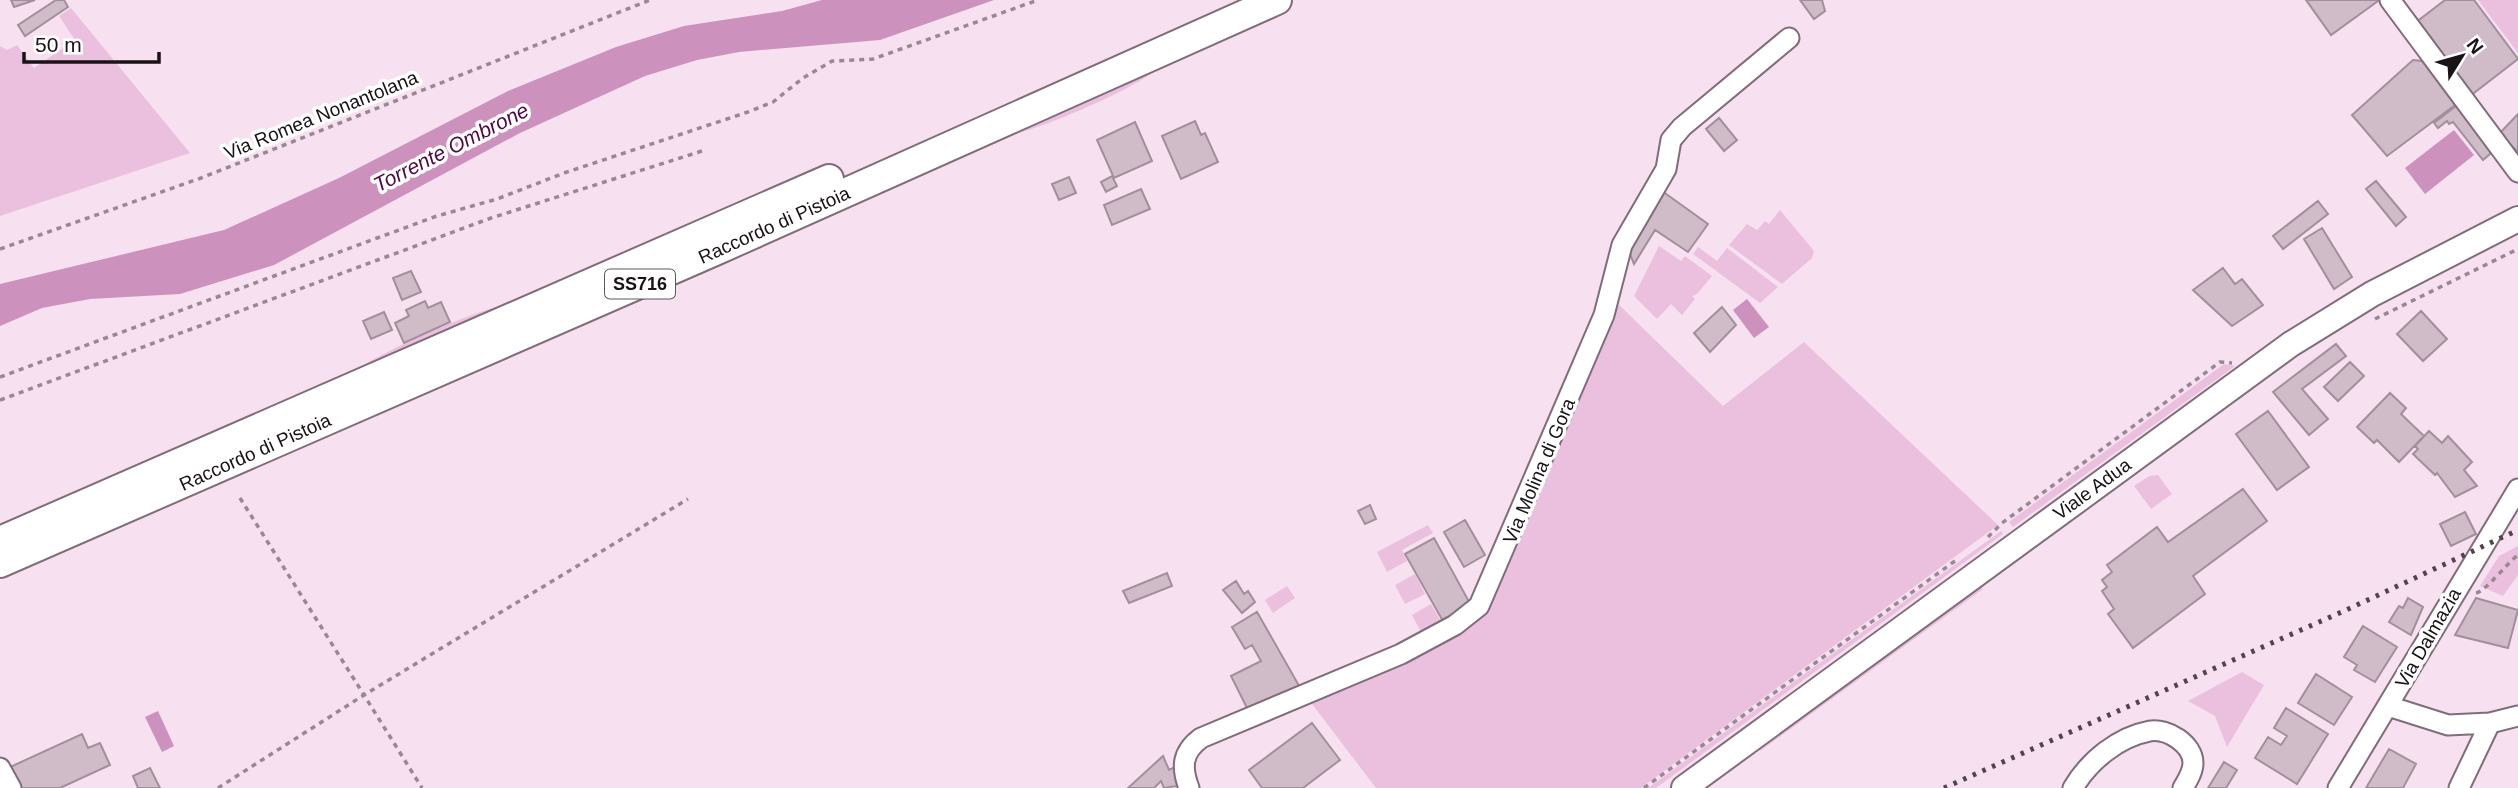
<svg xmlns="http://www.w3.org/2000/svg" width="2518" height="788" viewBox="0 0 2518 788" font-family="Arial,sans-serif">
<rect width="100%" height="100%" fill="#f7e0f0"/>
<!-- green -->
<path fill="#ebc0de" d="M2478,0H2518V53Z
M71,8L190,153L0,216V46L7,50L17,45L34,68L75,40L59,16Z
M1161,65C1145,86 1024,137 996,138Z
M1780,210L1814,251L1812,258L1782,284L1729,245L1747,224L1757,230L1765,221L1769,224Z
M1659,246L1681,261L1685,256L1712,276L1697,294L1692,296L1695,299L1682,315L1671,304L1657,319L1634,296Z
M1698,247L1717,261L1727,248L1778,287L1760,303L1693,254Z
M1614,300L1723,406L1804,342L1998,525L1641,788H1376L1309,700L1406,660L1481,619L1517,547Z
M508,304L348,375C382,351 468,313 508,304Z
M2224,364L2235,366L2013,527L2009,522Z
M2158,475L2172,494L2151,509L2134,486L2149,476Z
M1428,525L1433,533L1402,550L1407,561L1387,572L1377,552Z
M2001,531L2003,534L1656,788H1648Z
M2518,546V575L2503,596L2480,586L2499,556Z
M1415,574L1425,594L1405,604L1395,585Z
M1979,585L1983,589L1760,751L1757,746Z
M1287,586L1295,598L1273,613L1265,600Z
M1431,604L1442,623L1422,634L1412,615Z
M2242,672L2264,685L2227,747L2215,716L2188,701Z"/>
<!-- water -->
<path fill="#cd91bd" d="M822,0H994L880,40L739,52L697,60L645,76L520,133L274,265L180,294L90,299L42,308L0,326V284L224,230L339,178L508,91L616,47L684,26L782,11Z
M2454,130L2474,155L2425,194L2405,168Z
M1747,299L1769,327L1754,338L1733,310Z
M158,711L174,746L162,752L145,717Z"/>
<!-- building -->
<path fill="#d0bbc9" stroke="#a38e9c" stroke-width="2" d="M11,0H35L14,7Z
M56,0H64L68,7L25,36L18,25Z
M1800,0H1822L1825,11L1814,19Z
M2306,0H2378V1L2331,35Z
M2445,0H2474L2518,59L2470,96L2415,23Z
M2413,60L2422,61L2455,105L2387,156L2352,115Z
M2456,106L2491,153L2483,160L2453,122L2449,124L2447,121L2438,128L2434,123Z
M2518,114V152L2499,134Z
M1719,118L1737,140L1724,151L1706,129Z
M1195,121L1201,135L1205,133L1218,162L1181,179L1162,136Z
M1135,122L1152,161L1114,178L1097,140Z
M1112,176L1117,186L1106,192L1101,182Z
M1069,177L1076,193L1059,200L1052,184Z
M2376,181L2406,217L2396,226L2366,189Z
M1141,189L1150,209L1112,225L1104,205Z
M1662,191L1708,224L1688,252L1655,230L1634,264L1627,247Z
M2318,201L2328,214L2283,249L2273,236Z
M2322,228L2352,277L2334,289L2304,239Z
M2223,268L2235,284L2242,279L2263,305L2232,326L2193,290Z
M411,271L421,292L402,300L393,278Z
M425,301L428,308L441,302L450,322L404,343L395,323L409,316L406,310Z
M1722,307L1736,325L1710,352L1694,333Z
M2421,311L2447,339L2423,361L2397,334Z
M384,312L392,330L371,339L363,321Z
M2336,344L2346,356L2302,389L2328,419L2309,435L2273,392Z
M2350,362L2364,376L2338,401L2324,387Z
M2390,393L2406,408L2401,414L2424,436L2399,462L2377,440L2374,443L2357,427Z
M2268,411L2309,467L2277,490L2236,434Z
M2429,431L2442,443L2448,436L2472,462L2464,470L2477,486L2455,497L2437,473L2435,475L2413,454L2418,449L2415,446Z
M2243,489L2267,521L2193,576L2205,594L2133,648L2108,614L2114,609L2102,591L2107,587L2102,580L2112,572L2107,565L2157,527L2168,542Z
M1370,505L1376,519L1365,524L1358,511Z
M2465,512L2476,534L2451,546L2440,524Z
M1465,520L1485,555L1464,567L1444,532Z
M1434,538L1472,607L1444,623L1405,554Z
M1167,573L1172,586L1129,603L1123,591Z
M1236,581L1244,594L1248,591L1255,602L1242,613L1223,590Z
M2408,598L2423,607L2411,635L2389,622L2399,606L2403,608Z
M2476,598L2518,610L2508,648L2455,635Z
M1257,612L1302,691L1249,712L1231,676L1261,661L1252,645L1245,649L1232,627Z
M2363,626L2397,647L2375,682L2354,670L2357,665L2344,657Z
M2316,674L2352,697L2334,725L2298,703Z
M2286,708L2328,734L2297,784L2255,758L2268,737L2281,745L2287,736L2274,728Z
M1312,723L1340,760L1303,788H1262L1249,770Z
M82,734L88,748L100,743L110,765L60,788H18L8,768Z
M2389,749L2416,764L2403,788H2366Z
M1163,756L1169,770L1175,767L1183,785L1164,788L1161,781L1154,788H1128Z
M2224,762L2237,770L2226,788H2208Z
M150,768L160,788H138L133,776Z"/>
<g fill="none" stroke-linecap="round" stroke-linejoin="round">
<defs>
<path id="minor" d="M2390,0L2518,172
M2388,706L2448,725L2490,723
M0,768L11,788
M1189,788C1181,767 1182,752 1201,738L1401,654L1455,625L1479,606L1604,315L1622,245L1666,169L1671,140L1682,127L1789,38
M2073,788C2089,761 2118,737 2150,731C2167,728 2193,744 2193,763C2193,772 2187,781 2183,788
M2338,788L2518,489
M2459,788L2490,723L2518,716"/>
<path id="major" d="M1684,788L2291,344L2372,294L2518,219"/>
<path id="highway" d="M0,541L829,179
M0,563L715,251L1277,0"/>
</defs>
<!-- minor casing -->
<use href="#minor" stroke="#806c7a" stroke-width="23"/>
<!-- major casing -->
<use href="#major" stroke="#806c7a" stroke-width="28"/>
<!-- highway casing -->
<use href="#highway" stroke="#806c7a" stroke-width="32"/>
<!-- path -->
<path stroke="#988894" stroke-width="3.5" stroke-dasharray="5 5" stroke-linecap="butt" d="M0,249L201,178L650,0
M2375,319L2518,249
M0,377L437,216L497,199L564,173L748,112L773,102L803,78L832,61L873,59L1038,0
M0,400L491,218L702,151
M240,498L364,695L688,499
M1988,537L2002,523L2220,362L2232,363
M2476,593C2486,591 2507,563 2518,555
M218,788L364,695L422,788
M1644,788L1959,558"/>
<!-- minor -->
<use href="#minor" stroke="#fff" stroke-width="19"/>
<!-- major -->
<use href="#major" stroke="#fff" stroke-width="24"/>
<!-- highway -->
<use href="#highway" stroke="#fff" stroke-width="28"/>
<!-- rail -->
<path stroke="#50454d" stroke-width="5" stroke-dasharray="3.5 7" stroke-linecap="butt" d="M1944,788L2344,611L2518,530"/>
</g>
<g text-anchor="middle" dominant-baseline="central" stroke-width="7" stroke-linejoin="round" paint-order="stroke">
<!-- shield labels -->
<rect fill="#fff" stroke="#5e595d" stroke-width="2" x="605" y="269.5" width="70" height="29" rx="5"/>
<g font-size="18" font-weight="bold" fill="#191217">
<text x="640" y="284">SS716</text>
</g>
<!-- street labels -->
<g font-size="19" fill="#191217" stroke="#fff">
<text transform="translate(321 115) rotate(-22)">Via Romea Nonantolana</text>
<text transform="translate(774 225) rotate(-24)">Raccordo di Pistoia</text>
<text transform="translate(255 452) rotate(-24)">Raccordo di Pistoia</text>
<text transform="translate(1539 471) rotate(-67)">Via Molina di Gora</text>
<text transform="translate(2092 489) rotate(-36)">Viale Adua</text>
<text transform="translate(2428 638) rotate(-60)">Via Dalmazia</text>
</g>
<!-- water labels -->
<g font-size="21" font-style="italic" fill="#510844" stroke="#fff">
<text transform="translate(451 147) rotate(-27)">Torrente Ombrone</text>
</g>
</g>
<!-- north arrow -->
<g transform="translate(2462 56) rotate(53)" stroke="#ffffff" stroke-width="5" paint-order="stroke">
<path d="M0-5L12 26L0 18L-12 26Z" fill="#191217"/>
<text y="-10" font-size="19" font-weight="bold" text-anchor="middle" fill="#191217">N</text>
</g>
<!-- scale -->
<path d="M24 52v10h135v-10" fill="none" stroke="#191217" stroke-width="3.5"/>
<text x="35" y="52" font-size="21" fill="#191217" stroke="#ffffff" stroke-width="5" paint-order="stroke">50 m</text>
</svg>
